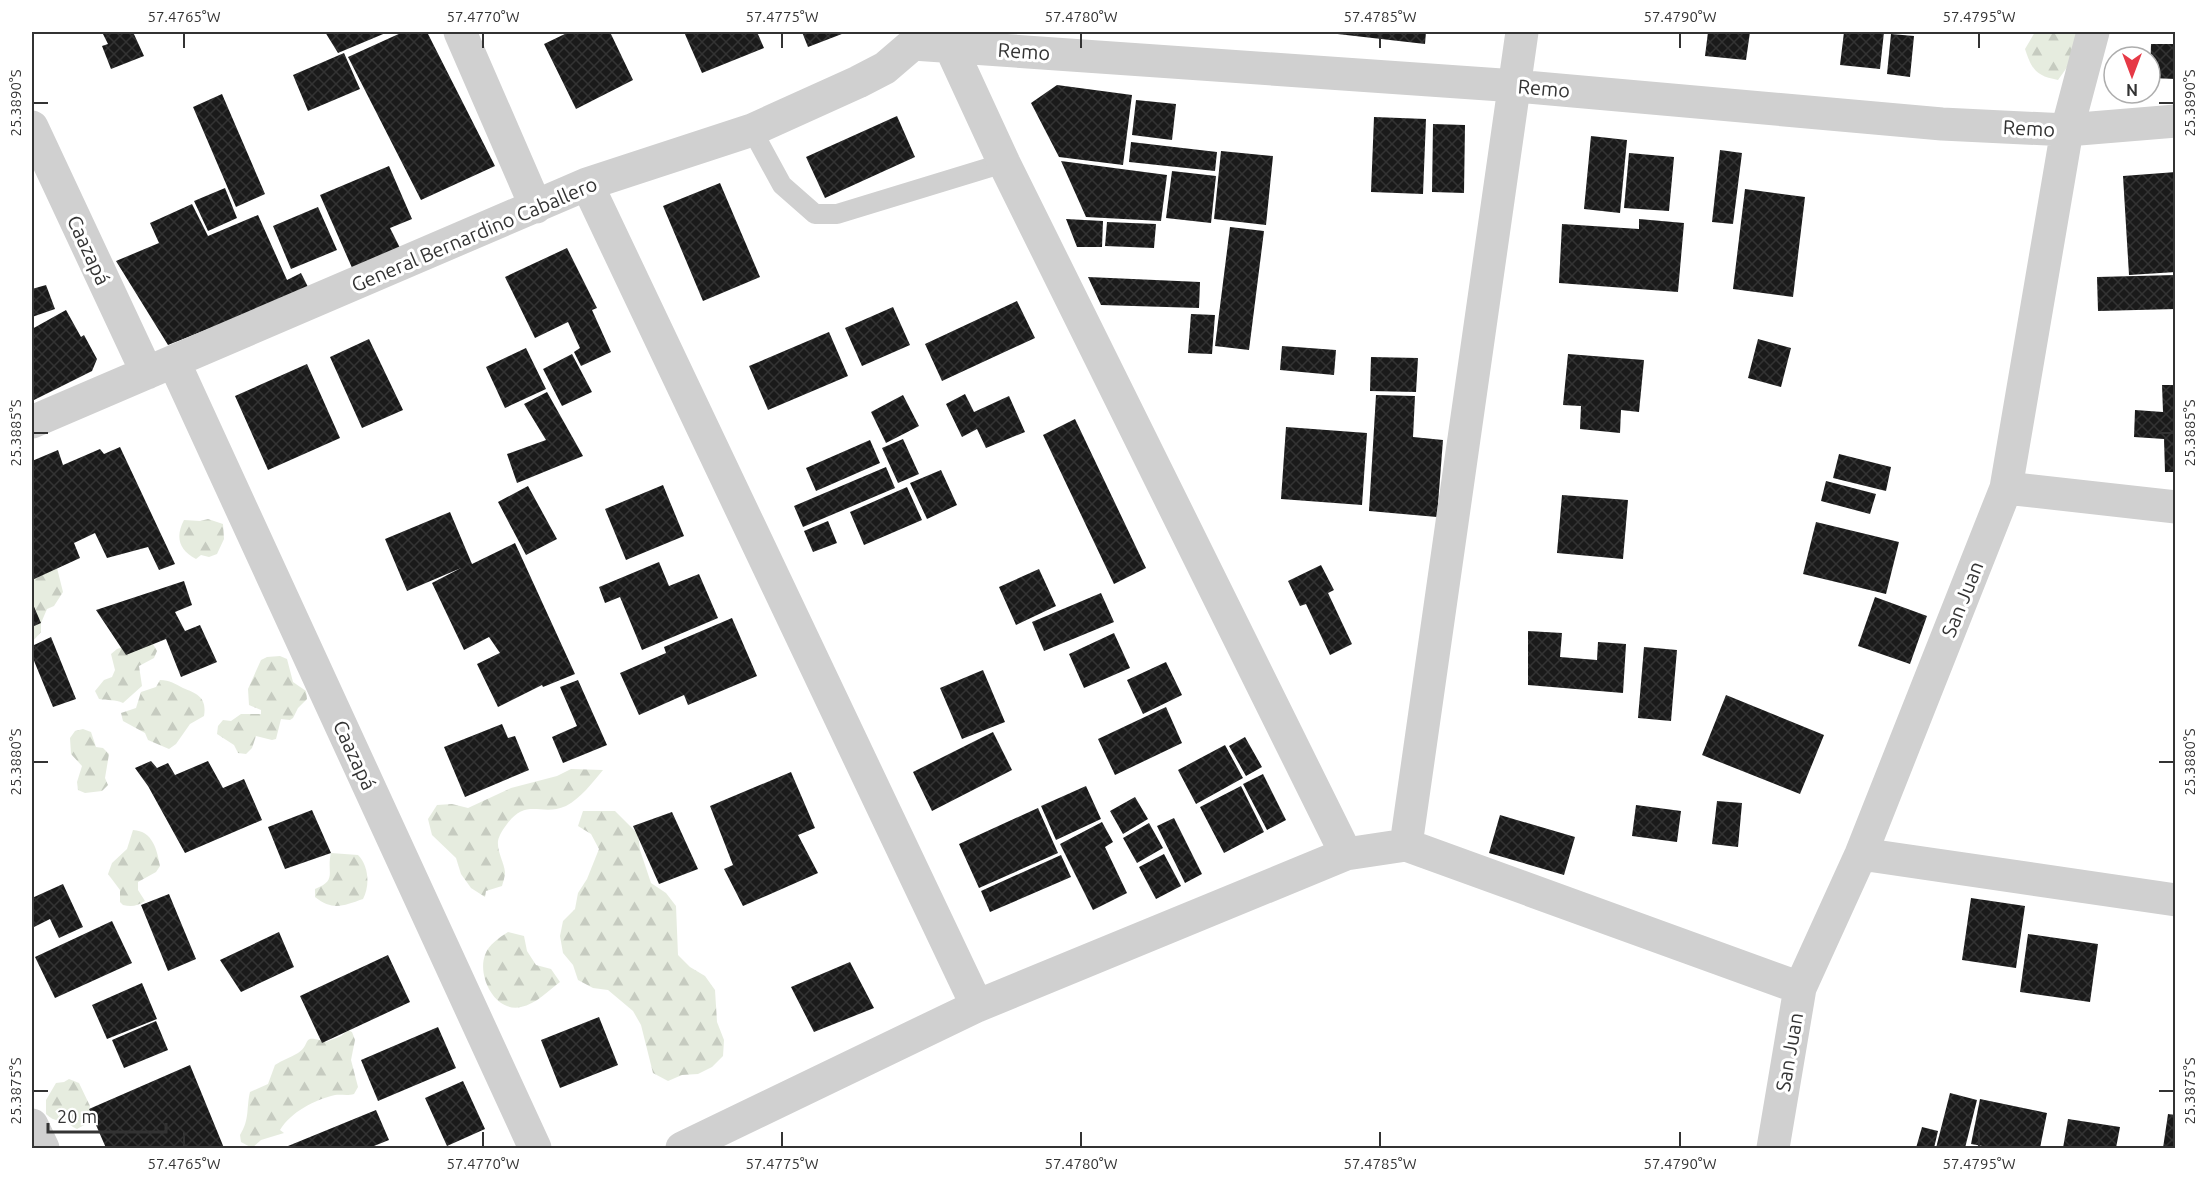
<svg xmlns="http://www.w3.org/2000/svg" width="2207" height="1180" viewBox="0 0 2207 1180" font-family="Ubuntu,sans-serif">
<defs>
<pattern id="forest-firs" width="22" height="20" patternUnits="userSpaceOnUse" patternTransform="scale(1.5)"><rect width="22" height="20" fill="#e6ecdf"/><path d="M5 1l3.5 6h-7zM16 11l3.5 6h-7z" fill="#c6cbc0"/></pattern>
<pattern id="building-cross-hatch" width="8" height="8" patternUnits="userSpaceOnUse" patternTransform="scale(1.5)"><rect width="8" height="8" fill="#1a1a1a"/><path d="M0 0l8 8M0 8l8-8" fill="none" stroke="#333"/></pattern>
</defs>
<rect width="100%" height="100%" fill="#fff"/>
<!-- forest -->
<path fill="url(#forest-firs)" d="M2035,32H2082L2068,66L2058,80C2036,76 2032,70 2025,49Z
M208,519L223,524L224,539L217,554L209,557L201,555L196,559C179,550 175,537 184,520L200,521Z
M32,545L48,548L57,568L63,592L54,606L47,609L41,623V632L32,642Z
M132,644H153L157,651L154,658L139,666L142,686L123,703C115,699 108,701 99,699L95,691L104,680L112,677L115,670L111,654L117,649Z
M280,656L287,659L293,682L306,691L307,699L298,708L293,718L290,720L281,719L276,739L272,740L256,736L252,748L246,754L238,753L234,745L217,734L218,726L223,720L231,721L241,714H261V710L249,705L248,689L261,660L267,657Z
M160,680C170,680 175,684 183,688C198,694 207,698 204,716L190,724L176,744L169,749L148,740L145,733L123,721L121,713L136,708L141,692L156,687Z
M83,729L91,732L96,747L103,748L109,754L105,778L108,785L102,791L85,793L78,790L77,782L82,766L71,754L70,738L75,731Z
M571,769L603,770C592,783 581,798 566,806C541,817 527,797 507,824C504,828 499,835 498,841C497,852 504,862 505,872C505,877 503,882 502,886L486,891L485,897L471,888L461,874L456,858L432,835L428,819L437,805L452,804L468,808L511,788L557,776Z
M583,811H615L638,834L640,850L651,883L666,893L676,906L678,955L690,967L705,976L715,990L717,1022L724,1040L723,1056L712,1067L698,1074L682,1075L668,1081L653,1073L641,1025L633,1011L608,990L593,988L578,980L573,965L563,953L560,936L563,921L575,909L578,893L587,879L599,849L591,834L578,826Z
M133,830C153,831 157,850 160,866L156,872L138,882V890L145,901C137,906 132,907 123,905L120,902V890L108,874L112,863L127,849Z
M331,853L358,855C369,866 370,886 363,899C343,906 333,911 315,897V889C338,880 326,873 331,853Z
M508,932L524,936L527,951L536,965L551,969L560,982C548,991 536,1004 521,1007C495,1013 477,976 485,955C489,944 499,938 508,932Z
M348,1030L352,1032L355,1040L351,1060L358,1087L354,1094C347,1096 341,1094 335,1095C314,1100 291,1112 280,1130L284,1133L261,1140L252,1148L241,1142L240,1135C250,1119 246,1109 250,1092L268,1084L275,1065C282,1060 290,1058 298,1053C312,1044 300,1033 326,1042L341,1036Z
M69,1079L79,1083L90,1106L86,1124L77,1129C74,1128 72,1126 69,1124C61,1119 55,1123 46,1114V1100L56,1083L64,1082Z"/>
<!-- building -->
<path fill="url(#building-cross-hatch)" d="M102,32H133L144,56L111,69L102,46L108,44Z
M325,32H388L338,53Z
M403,32H427L495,166L421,200L348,57Z
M569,32H610L633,80L576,109L544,44Z
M684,32H757L764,48L702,73Z
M802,32H847L808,47Z
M1320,32H1426L1425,44Z
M1708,32H1750L1746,60L1705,56Z
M1844,32H1884L1880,69L1840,65Z
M1891,34L1914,36L1910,77L1887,74Z
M2151,44H2176V79L2150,78Z
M344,53L360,89L308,111L293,75Z
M1057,85L1132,95L1123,165L1059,157L1031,103Z
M222,94L265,194L236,207L193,107Z
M1136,100L1176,104L1172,140L1132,135Z
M897,116L915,157L825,198L806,157Z
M1374,117L1426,119L1423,194L1371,192Z
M1433,124L1465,125L1464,193L1432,192Z
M1591,136L1627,140L1620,213L1584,209Z
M1131,142L1217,152L1215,171L1129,162Z
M1720,150L1742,153L1733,224L1712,222Z
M1221,151L1273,156L1266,225L1214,219Z
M1629,153L1674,157L1669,211L1624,208Z
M1061,161L1167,175L1161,221L1086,217Z
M389,166L412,219L390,228L402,252L353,270L320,195Z
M1172,171L1216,176L1211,223L1166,218Z
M2176,172V272L2129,275L2123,176Z
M720,183L760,277L703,301L663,206Z
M225,188L237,218L208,231L194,201Z
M1745,189L1805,197L1793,297L1733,289Z
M192,204L208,236L258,215L287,280L301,273L309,289L168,345L116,261L159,243L150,223Z
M318,207L337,250L291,269L273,226Z
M1066,219L1103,221L1102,247H1077Z
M1639,219L1684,223L1678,292L1559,283L1562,224L1639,229Z
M1107,222L1156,224L1154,248L1105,246Z
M1230,227L1264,231L1249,350L1215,346Z
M567,248L597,308L592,310L611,352L581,366L574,352L580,348L568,322L535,338L505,277Z
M2176,275V309L2098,311L2097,277Z
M1088,277L1200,282L1199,308L1101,305Z
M46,285L55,309L32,317V289Z
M1017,301L1035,338L942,381L925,344Z
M893,307L910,345L862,366L845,328Z
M66,310L81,337L84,335L97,359L92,371L32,401V329Z
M1191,314L1215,315L1212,354L1188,353Z
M829,332L848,376L768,410L749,366Z
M369,339L403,410L362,428L330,357Z
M1758,339L1791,348L1781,387L1748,378Z
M1282,346L1336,350L1334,375L1280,370Z
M526,348L546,389L505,408L486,367Z
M572,354L592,392L562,406L543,369Z
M1568,354L1644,360L1639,412L1621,410L1620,433L1580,429L1581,406L1563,405Z
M1371,357L1418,358L1416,392L1370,391Z
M307,364L340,438L268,470L235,396Z
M2162,385H2176V472H2165L2164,439L2134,437L2135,410L2163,412Z
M547,392L583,456L517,483L507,454L546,440L524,404Z
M965,394L974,412L1009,396L1025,432L986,448L977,429L962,437L946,404Z
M903,395L919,426L886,443L871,412Z
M1376,395L1415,396L1413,437L1443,440L1437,517L1369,511Z
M1075,419L1146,568L1114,584L1043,435Z
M1286,427L1367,433L1362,505L1281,499Z
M903,439L919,474L898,483L882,448Z
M870,440L880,463L816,491L806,468Z
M120,447L175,564L159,570L148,547L107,558L95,533L74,543L80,558L32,580V461L58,450L63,465L100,449L104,454Z
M1839,454L1891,467L1886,491L1833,478Z
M886,467L895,488L803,527L794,506Z
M941,470L957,505L927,519L910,483Z
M1826,481L1876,494L1870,514L1821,501Z
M663,485L684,536L626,560L605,509Z
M528,486L557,539L526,555L498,502Z
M907,487L922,520L864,545L850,512Z
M1562,495L1628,500L1623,559L1557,553Z
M450,512L472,564L515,543L575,674L543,687L542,685L498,707L477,664L506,650L500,653L489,637L464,650L432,583L461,568L407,591L385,539Z
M828,521L837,543L813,552L804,531Z
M1816,522L1899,542L1886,594L1803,574Z
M659,562L669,586L699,574L718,618L642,650L620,597L605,603L599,587Z
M1321,565L1334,590L1328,593L1352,644L1330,655L1306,604L1300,606L1288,581Z
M1039,569L1056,606L1016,625L999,587Z
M184,581L192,605L175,612L185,631L200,625L217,662L181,677L166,639L126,655L96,610Z
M1101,593L1114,622L1044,651L1032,622Z
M1875,597L1927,616L1910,664L1858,646Z
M32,602L41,623L32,627Z
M732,618L757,676L688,705L684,695L639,715L620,673L666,653L664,647Z
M1528,631L1562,633L1560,657L1597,660L1598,642L1626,644L1623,693L1528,685Z
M1114,633L1130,668L1084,688L1069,654Z
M51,637L76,699L53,707L32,656V646Z
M1644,647L1677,650L1671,721L1638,718Z
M1166,662L1182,695L1143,714L1127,680Z
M983,670L1005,722L962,739L940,688Z
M578,680L607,745L563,763L552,737L577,726L560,687Z
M1726,695L1824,735L1800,794L1702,755Z
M1166,707L1182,743L1115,775L1098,739Z
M502,724L508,738L515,736L529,770L465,797L444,747Z
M993,732L1012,770L932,811L913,772Z
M1245,737L1262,767L1246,776L1229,746Z
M1225,745L1243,778L1196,804L1178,770Z
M151,761L157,768L168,763L175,775L208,761L223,788L244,779L262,820L185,853L148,786L135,768Z
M791,772L815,828L798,835L818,873L743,906L724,869L733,865L710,806Z
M1263,774L1286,820L1267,830L1243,784Z
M1086,786L1101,819L1056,840L1041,806Z
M1241,786L1264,832L1224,853L1200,807Z
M1135,797L1148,819L1123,834L1110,811Z
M1717,801L1742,803L1738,847L1712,844Z
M1636,805L1681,811L1677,842L1632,836Z
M1038,808L1058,853L979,888L959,844Z
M312,810L331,853L285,869L268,827Z
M672,812L698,869L659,884L633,826Z
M1500,815L1575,837L1564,875L1489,853Z
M1174,818L1202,874L1185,883L1157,826Z
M1102,822L1113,842L1105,847L1127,893L1093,910L1060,844Z
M1149,823L1163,848L1137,863L1123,838Z
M1164,854L1181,886L1156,899L1139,867Z
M1061,855L1071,877L990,912L981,891Z
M63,884L83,927L59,938L50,919L32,928V898Z
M169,894L196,959L168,971L141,905Z
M1971,898L2025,906L2016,968L1962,960Z
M112,921L132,963L55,998L35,957Z
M279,932L294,967L241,992L220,960Z
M2028,934L2098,944L2090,1002L2020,992Z
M388,955L410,1002L322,1043L300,996Z
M850,962L874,1008L814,1032L791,987Z
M142,983L157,1019L107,1039L92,1005Z
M599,1017L618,1065L560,1088L541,1040Z
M156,1021L168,1050L124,1068L112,1040Z
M438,1027L456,1068L378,1101L361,1060Z
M190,1065L224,1148H131L130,1146L123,1148H106L89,1109Z
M463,1081L485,1129L447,1146L425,1098Z
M1950,1093L1977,1100L1965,1148H1936Z
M1980,1099L2047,1113L2040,1148H1994L1971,1144Z
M376,1110L389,1140L369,1148H289L288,1146Z
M2168,1114L2176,1115V1148H2163Z
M2068,1119L2120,1127L2116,1148H2063Z
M1922,1127L1938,1131L1934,1148H1916Z"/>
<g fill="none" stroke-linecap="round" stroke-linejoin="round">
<!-- lane -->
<path stroke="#d0d0d0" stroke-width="20" d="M752,130L782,185L815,214H837L1004,163"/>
<!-- street -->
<path stroke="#d0d0d0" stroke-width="33" d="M460,32L536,207
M1522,32L1406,845L1800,988
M913,44L1516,86L1942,124L2067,130L2176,121
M950,46L1004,163L1346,854
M32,127L147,373
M587,184L977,1006
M174,362L535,1148
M32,422L587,184L752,130L858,82L885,68L913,44
M2006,488L2176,507
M1861,854L2176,900
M32,1125L43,1148
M682,1148L977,1006L1346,854L1406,845
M1773,1148L1800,988L1861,854L2006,488L2067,130L2093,32"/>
</g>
<!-- ticks -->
<path fill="none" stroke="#333" stroke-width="2" d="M184,33V48M483,33V48M782,33V48M1081,33V48M1380,33V48M1680,33V48M1979,33V48M33,103H48M2159,103H2174M33,433H48M2159,433H2174M33,762H48M2159,762H2174M33,1091H48M2159,1091H2174M184,1132V1147M483,1132V1147M782,1132V1147M1081,1132V1147M1380,1132V1147M1680,1132V1147M1979,1132V1147"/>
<g text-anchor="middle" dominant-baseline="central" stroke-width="6" stroke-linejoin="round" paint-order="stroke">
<!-- street labels -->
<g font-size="20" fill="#333" stroke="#fff">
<text transform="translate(1024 51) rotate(4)">Remo</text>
<text transform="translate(1544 88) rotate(5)">Remo</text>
<text transform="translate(2029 128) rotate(3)">Remo</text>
<text transform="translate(474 234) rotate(-23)">General Bernardino Caballero</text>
<text transform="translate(89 250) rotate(65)">Caazapá</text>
<text transform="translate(1962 599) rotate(-68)">San Juan</text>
<text transform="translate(355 755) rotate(65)">Caazapá</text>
<text transform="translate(1789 1052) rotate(-80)">San Juan</text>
</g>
</g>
<!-- border -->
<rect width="2207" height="1180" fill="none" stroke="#ffffff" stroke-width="66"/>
<!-- north arrow -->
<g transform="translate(2132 75) rotate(180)"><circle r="28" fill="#ffffff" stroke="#adadad" stroke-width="1.5"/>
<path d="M0-4.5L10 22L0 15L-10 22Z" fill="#e63946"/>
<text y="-9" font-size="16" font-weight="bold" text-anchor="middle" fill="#333333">N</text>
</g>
<!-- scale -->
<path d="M48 1123v9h118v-9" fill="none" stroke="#333333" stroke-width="3"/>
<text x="57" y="1123" font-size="18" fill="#333333" stroke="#ffffff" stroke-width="4.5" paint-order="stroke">20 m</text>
<rect x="33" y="33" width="2141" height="1114" fill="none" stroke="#333" stroke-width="2"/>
<g font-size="15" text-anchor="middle" fill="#333">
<text x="184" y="22">57.4765°W</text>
<text x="483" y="22">57.4770°W</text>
<text x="782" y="22">57.4775°W</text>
<text x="1081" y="22">57.4780°W</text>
<text x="1380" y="22">57.4785°W</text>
<text x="1680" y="22">57.4790°W</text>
<text x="1979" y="22">57.4795°W</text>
<text transform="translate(2190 103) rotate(-90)" y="5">25.3890°S</text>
<text transform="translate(16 103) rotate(-90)" y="5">25.3890°S</text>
<text transform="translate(2190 433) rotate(-90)" y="5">25.3885°S</text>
<text transform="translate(16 433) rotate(-90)" y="5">25.3885°S</text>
<text transform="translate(2190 762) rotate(-90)" y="5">25.3880°S</text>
<text transform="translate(16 762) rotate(-90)" y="5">25.3880°S</text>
<text transform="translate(2190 1091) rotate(-90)" y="5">25.3875°S</text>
<text transform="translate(16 1091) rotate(-90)" y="5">25.3875°S</text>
<text x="184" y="1169">57.4765°W</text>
<text x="483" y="1169">57.4770°W</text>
<text x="782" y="1169">57.4775°W</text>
<text x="1081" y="1169">57.4780°W</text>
<text x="1380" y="1169">57.4785°W</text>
<text x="1680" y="1169">57.4790°W</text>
<text x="1979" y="1169">57.4795°W</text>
</g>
</svg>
